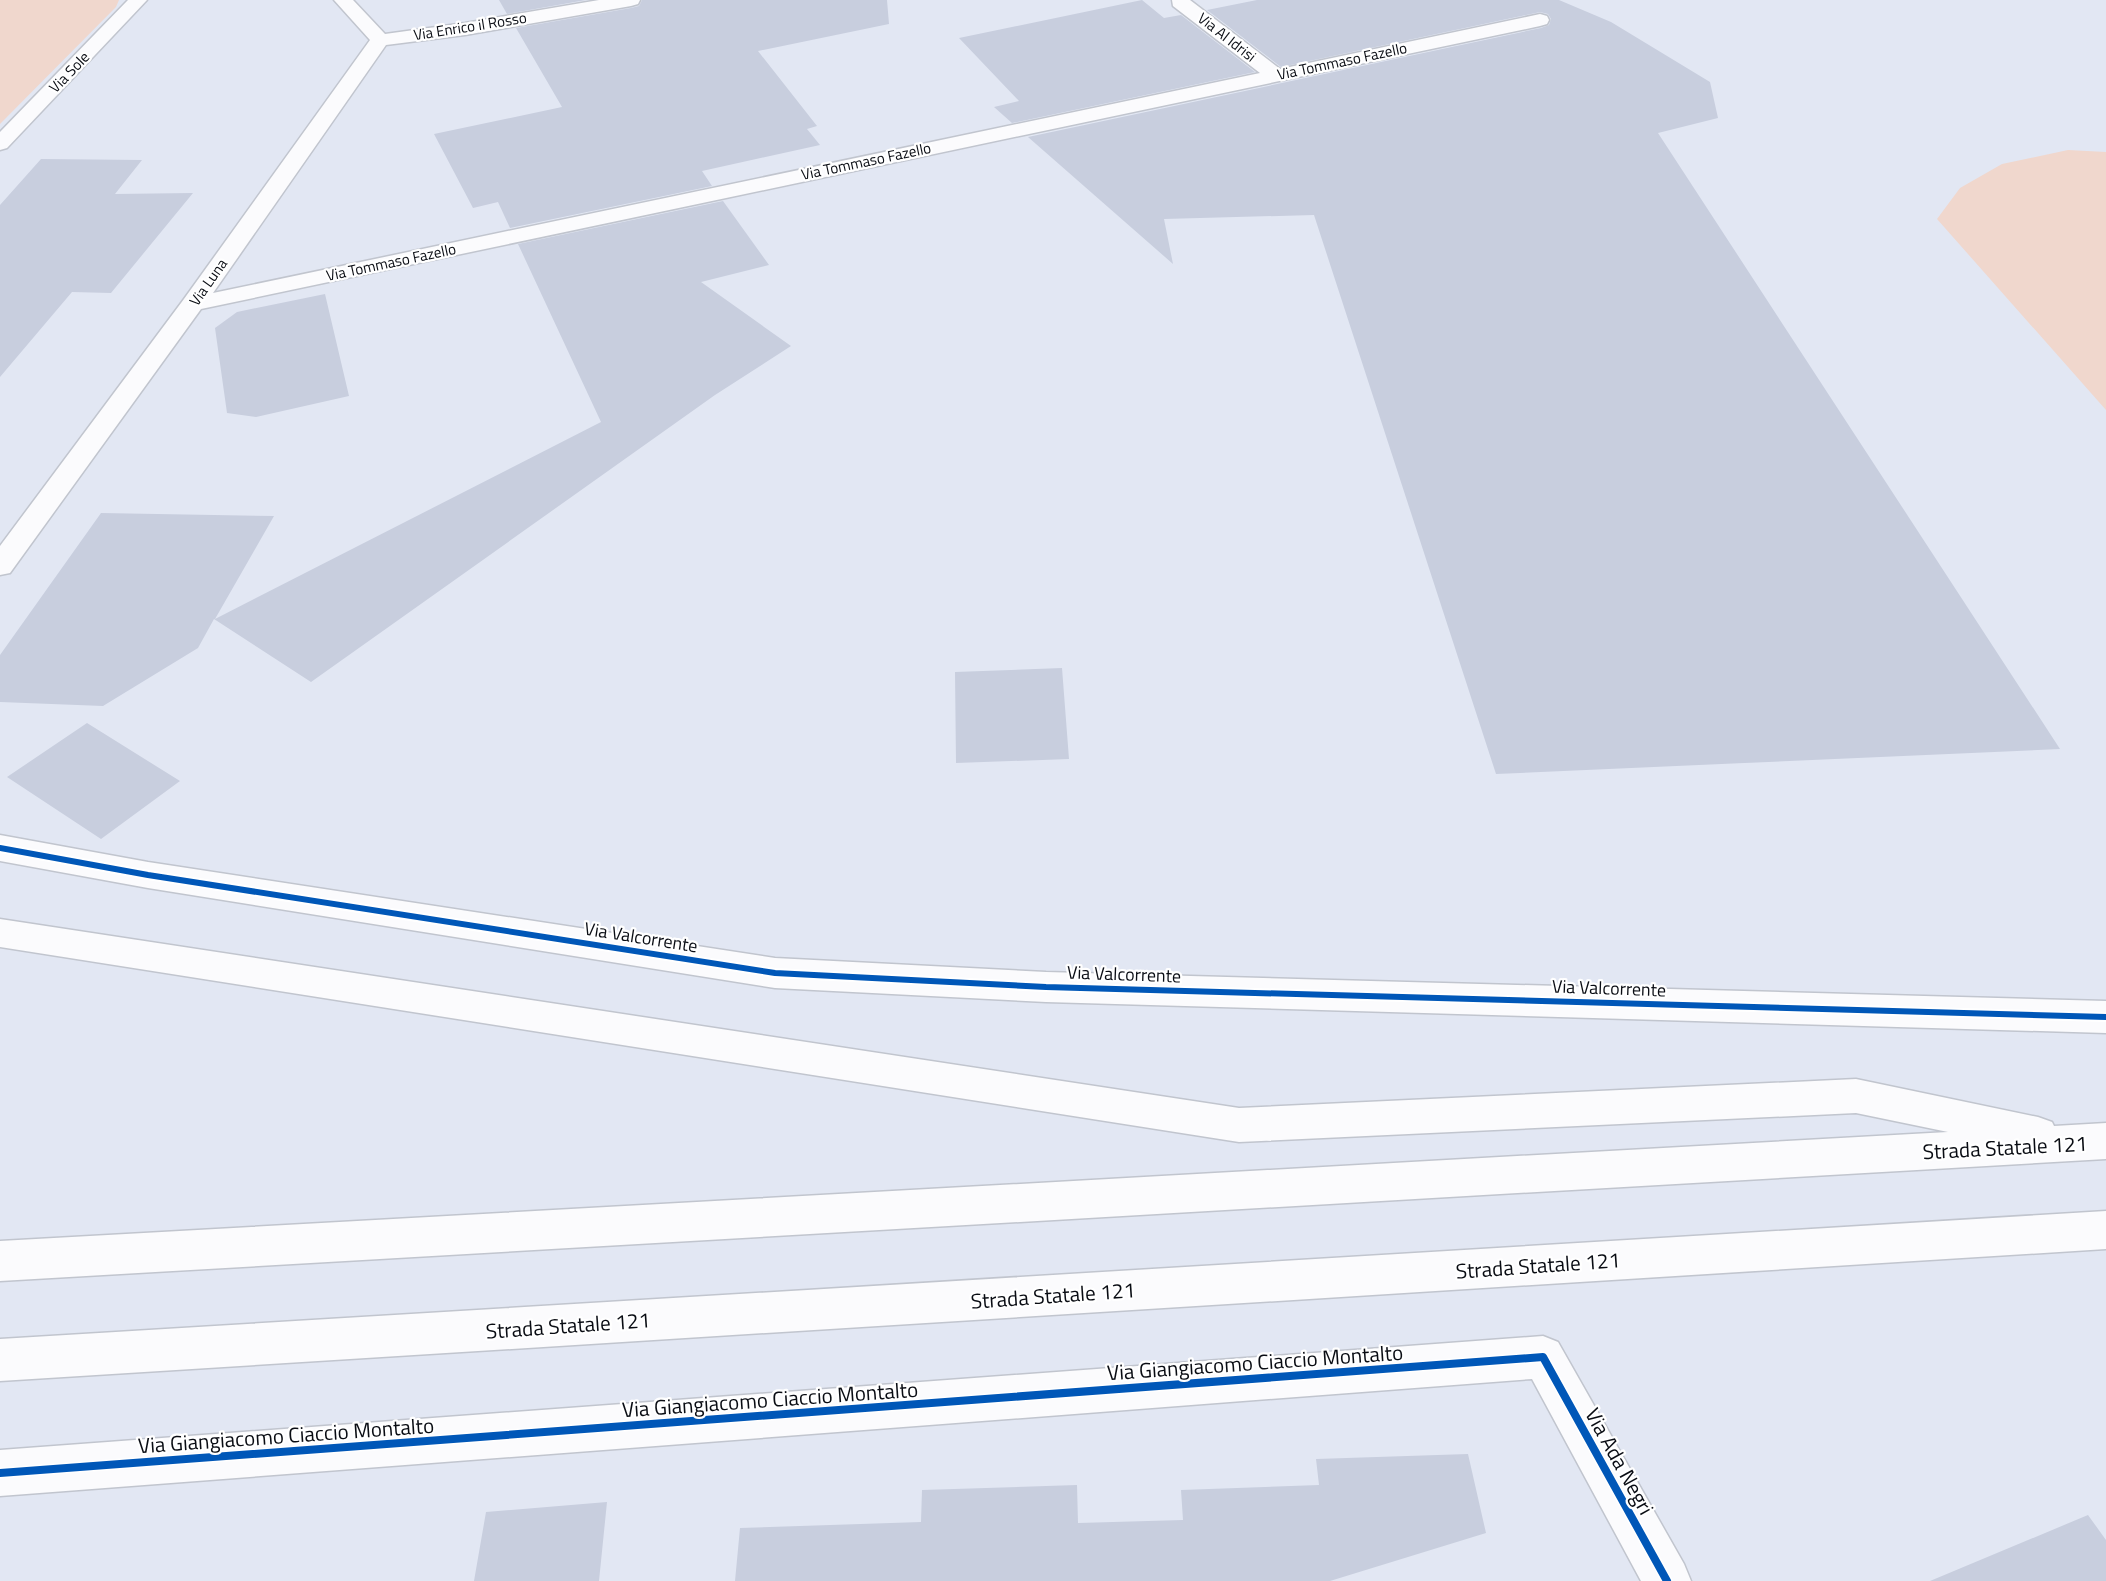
<svg xmlns="http://www.w3.org/2000/svg" width="2106" height="1581" viewBox="0 0 2106 1581" font-family="'Titillium Web',sans-serif">
<rect width="100%" height="100%" fill="#e2e7f3"/>
<!-- green -->
<path fill="#f0d7cd" d="M0,0H119L116,7L0,124Z
M2068,150L2106,152V410L1937,219L1960,188L2002,164Z"/>
<!-- building -->
<path fill="#c8cede" d="M499,0H586L507,14Z
M642,0H887L889,24L758,51L817,126L807,129L820,145L702,171L712,186L510,228L498,202L473,208L434,134L562,107L516,28L631,8L639,6Z
M1142,0L1164,18L1181,15L1255,72L1012,123L994,107L1019,101L959,38Z
M1257,0H1559L1611,22L1710,82L1718,118L1658,133L2060,749L1496,774L1314,215L1164,219L1173,264L1028,137L1541,28L1549,25L1551,19L1548,14L1540,12L1281,67L1207,10Z
M41,159L142,160L115,194L193,193L111,293L72,292L0,377V205Z
M723,201L769,265L701,282L791,346L715,395L311,682L214,619L198,648L103,706L0,702V655L101,513L274,516L215,619L601,422L518,244Z
M325,294L349,396L256,417L227,413L215,328L237,312Z
M1062,668L1069,759L956,763L955,672Z
M87,723L180,781L101,839L7,777Z
M1468,1454L1486,1533L1330,1581H735L740,1528L921,1522L922,1490L1077,1485L1078,1523L1183,1520L1181,1490L1319,1485L1316,1459Z
M607,1502L599,1581H474L486,1512Z
M2088,1515L2106,1540V1581H1930Z"/>
<g fill="none" stroke-linecap="round" stroke-linejoin="round">
<defs>
<path id="minor" d="M128,0H147L7,148L0,150V132Z
M334,0H353L385,34L465,23L599,0H640L638,4L631,6L465,35L386,45L213,293L1260,73L1173,6L1172,0H1190L1280,69L1540,14L1547,16L1549,20L1547,24L1540,26L201,309L10,573L0,575V546L184,299L370,40Z
M0,835L148,862L775,958L1046,972L2106,1001V1033L1046,1002L775,988L148,888L0,861Z
M1543,1336L1558,1342L1684,1564L1691,1581H1641L1532,1379L0,1496V1450Z"/>
<path id="major" d="M0,919L1239,1108L1856,1079L2038,1117L2052,1122L2054,1126L2106,1123V1159L0,1281V1241L1948,1132L1856,1113L1239,1142L0,947Z
M2106,1211V1249L0,1381V1339Z"/>
</defs>
<!-- minor casing -->
<use href="#minor" stroke="#c1c5ce" stroke-width="3"/>
<!-- major casing -->
<use href="#major" stroke="#c1c5ce" stroke-width="3"/>
<!-- minor -->
<use href="#minor" fill="#fbfbfd" fill-rule="evenodd"/>
<!-- major -->
<use href="#major" fill="#fbfbfd" fill-rule="evenodd"/>
<defs>
<path id="cycleway-far1" d="M0,848L148,875L775,973L1046,987L2106,1017"/>
<path id="cycleway" d="M0,1473L1543,1357L1667,1581"/>
</defs>
<!-- cycleway-far1 casing -->
<use href="#cycleway-far1" stroke="#fff" stroke-width="10"/>
<!-- cycleway casing -->
<use href="#cycleway" stroke="#fff" stroke-width="11"/>
<!-- cycleway-far1 -->
<use href="#cycleway-far1" stroke="#0057b8" stroke-width="6"/>
<!-- cycleway -->
<use href="#cycleway" stroke="#0057b8" stroke-width="8"/>
</g>
<g text-anchor="middle" dominant-baseline="central" stroke-width="4.5" stroke-linejoin="round" paint-order="stroke">
<!-- far-street labels -->
<g font-size="15" fill="#090c13" stroke="#fff">
<text transform="translate(470 26) rotate(-9)">Via Enrico il Rosso</text>
<text transform="translate(1227 37) rotate(38)">Via Al Idrisi</text>
<text transform="translate(1342 61) rotate(-12)">Via Tommaso Fazello</text>
<text transform="translate(69 72) rotate(-46)">Via Sole</text>
<text transform="translate(866 161) rotate(-12)">Via Tommaso Fazello</text>
<text transform="translate(391 262) rotate(-12)">Via Tommaso Fazello</text>
<text transform="translate(208 282) rotate(-55)">Via Luna</text>
</g>
<!-- street labels -->
<g font-size="18" fill="#090c13" stroke="#fff">
<text transform="translate(641 937) rotate(9)">Via Valcorrente</text>
<text transform="translate(1124 974) rotate(2)">Via Valcorrente</text>
<text transform="translate(1609 988) rotate(2)">Via Valcorrente</text>
</g>
<!-- near-street labels -->
<g font-size="21" fill="#090c13" stroke="#fff">
<text transform="translate(2005 1147) rotate(-3)">Strada Statale 121</text>
<text transform="translate(1538 1265) rotate(-4)">Strada Statale 121</text>
<text transform="translate(1053 1295) rotate(-4)">Strada Statale 121</text>
<text transform="translate(568 1325) rotate(-4)">Strada Statale 121</text>
<text transform="translate(1255 1362) rotate(-4)">Via Giangiacomo Ciaccio Montalto</text>
<text transform="translate(770 1399) rotate(-4)">Via Giangiacomo Ciaccio Montalto</text>
<text transform="translate(286 1435) rotate(-4)">Via Giangiacomo Ciaccio Montalto</text>
<text transform="translate(1620 1461) rotate(61)">Via Ada Negri</text>
</g>
</g>
</svg>
